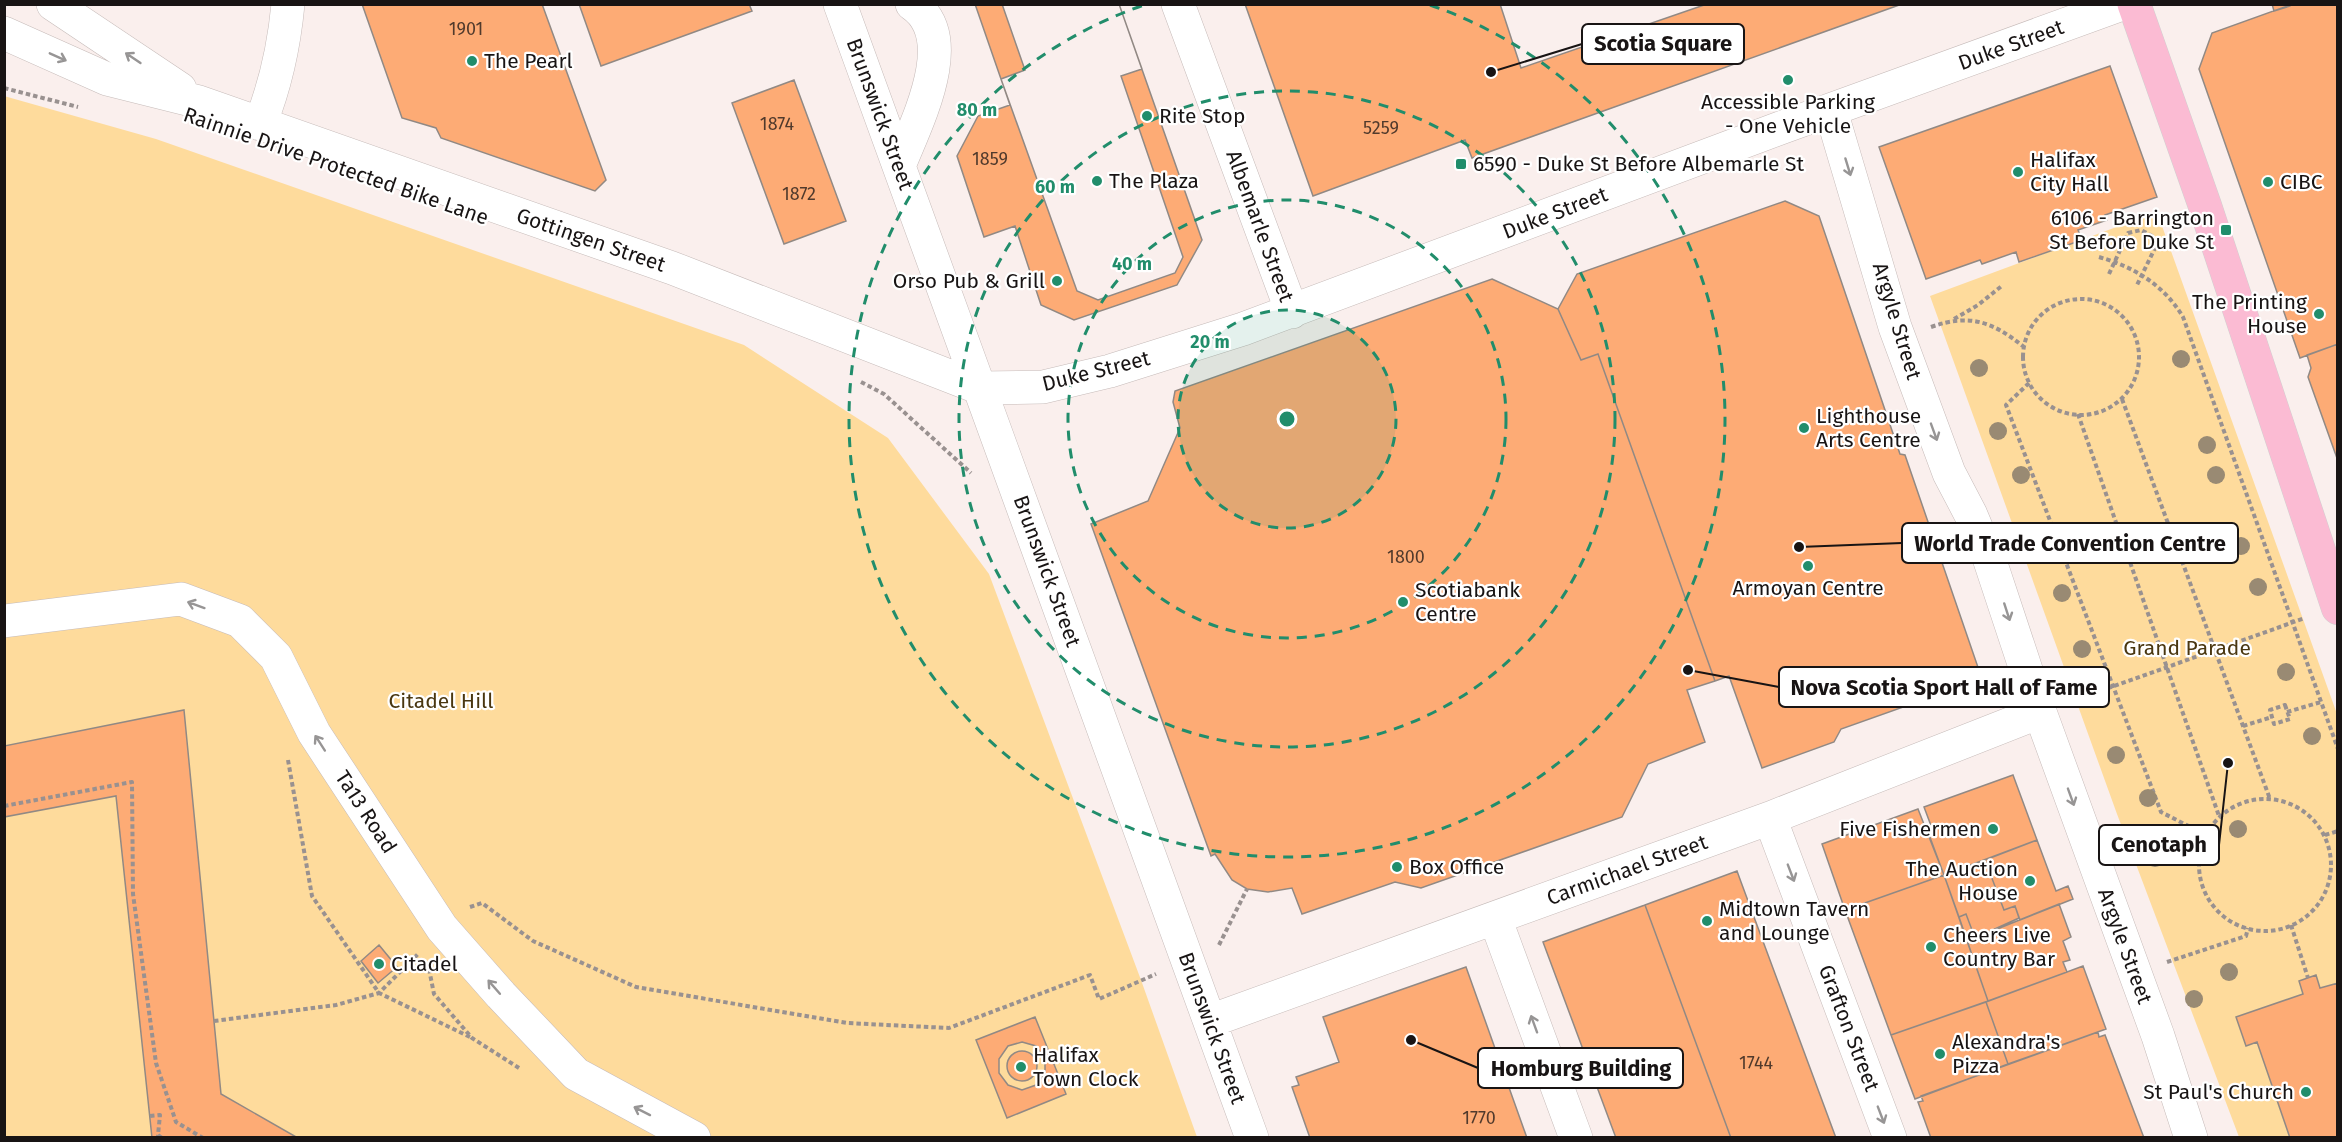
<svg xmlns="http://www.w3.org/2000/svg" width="2342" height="1142" viewBox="0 0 2342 1142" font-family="'Fira Sans',sans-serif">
<rect width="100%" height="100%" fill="#faefed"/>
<!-- green -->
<path fill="#fedb9c" d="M4,96L156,139L744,345L888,438L989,574L1141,980L1197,1137H5Z
M2157,212L2337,714V983L2320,988L2315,975L2299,981L2303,994L2236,1017L2246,1046L2257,1042L2290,1137H2239L2117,814L1930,296Z"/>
<!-- building -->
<path fill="#fdab75" stroke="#918984" stroke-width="1.5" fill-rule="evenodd" d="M362,4H542L606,180L595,191L441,138L436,128L402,118Z
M579,4H749L752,11L601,66Z
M975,4H1119L1202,240L1177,285L1074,320L1041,305L1015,226L984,237L957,156L978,116L1010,105Z
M1002,4H1119L1142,69L1121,76L1183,257L1175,273L1098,300L1077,291L1001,79L1025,70Z
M1245,4H1902L1472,158L1465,140L1313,196Z
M1500,4H1707L1521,68Z
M2272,4H2290V6L2274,11Z
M2338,4V344L2300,358L2199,69L2212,33L2293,4Z
M2110,66L2157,197L2105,215L2107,220L2078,230L2082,240L2019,262L2016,252L1982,264L1980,260L1926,279L1879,147Z
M794,80L846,221L784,244L732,103Z
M1785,201L1819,216L1900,454L1905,455L1982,679L1841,729L1834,742L1762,768L1729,676L1715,681L1598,354L1581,360L1558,309L1577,274Z
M1492,279L1558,309L1581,360L1598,354L1715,681L1687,690L1705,742L1648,764L1622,817L1421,888L1395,882L1302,914L1292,888L1268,892L1247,889L1232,880L1215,854L1211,856L1091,524L1148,501L1180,428L1173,402L1175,391Z
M2338,344V461L2308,377L2311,368L2307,355Z
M184,710L221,1094L298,1138H152L116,796L4,817V746Z
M2013,775L2037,840L1944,875L1928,832L1933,831L1924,807Z
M1918,809L1944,875L1845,910L1822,844Z
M2037,840L2056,891L2068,886L2073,899L2020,920L2015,906L2004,910L1985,860Z
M1985,860L2004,910L2015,906L2019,918L1975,938L1966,914L1959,917L1944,875Z
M1737,871L1741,882L1836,1138H1731L1645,905Z
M1944,875L1988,1001L1891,1035L1845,910Z
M2059,904L2071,937L2063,941L2070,960L2063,962L2067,972L1988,1001L1959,917L1966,914L1975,938Z
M1645,905L1731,1138H1616L1543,942Z
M379,945L397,967L378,983L361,961Z
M2083,966L2106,1029L2008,1064L1986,1002Z
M1466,967L1527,1138H1310L1292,1087L1299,1085L1296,1077L1339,1062L1323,1017Z
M2316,975L2320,988L2338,983V1138H2290L2257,1042L2246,1046L2236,1017L2303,994L2299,981Z
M1986,1002L2008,1064L1915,1099L1891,1035Z
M1035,1017L1066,1094L1007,1118L976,1040ZM1022,1042L1036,1046L1045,1059V1073L1036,1085L1022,1090L1008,1085L999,1073V1059L1008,1046Z
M2098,1032L2099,1037L2105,1035L2144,1138H1931L1918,1102L1923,1101L1921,1096Z
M1007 1066a15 15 0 1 1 30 0a15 15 0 1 1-30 0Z"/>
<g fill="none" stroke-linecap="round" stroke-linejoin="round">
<defs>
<path id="minor" d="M53,4L180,89
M840,4L1252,1138
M1178,4L1292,312
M4,33L107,79L199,102L672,268L980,388L1043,387L1110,371L1243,329L1783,127L2122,4
M1831,111L1895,327L1949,473L1971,515L1989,558L2040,712L2158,1036L2191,1138
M260,124C276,84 284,47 288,4
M899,166C915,125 962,37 912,4
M4,621L181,599L240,621L276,657L314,733L442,928L501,995L576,1074L694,1138
M1770,818L1890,1138
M1495,918L1576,1138
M1210,1021L1770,818L2040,712"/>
<path id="major" d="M2134,4L2205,206L2338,608"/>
</defs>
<!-- minor casing -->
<use href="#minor" stroke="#c6bbb9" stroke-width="34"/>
<!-- major casing -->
<use href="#major" stroke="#d1d0d0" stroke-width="34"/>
<!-- path -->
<path stroke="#999190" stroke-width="4" stroke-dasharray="4.5 3" stroke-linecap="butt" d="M4,88L78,107
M2099,257C2134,267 2164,285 2183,317L2338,749
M2109,274L2128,233L2141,230L2152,236L2156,246L2136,287
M2023 357a58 58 0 1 1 116 0a58 58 0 1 1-116 0Z
M1954,319L1978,305L2003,285
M1931,327C1970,313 1993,322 2024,347
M861,382L884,394L971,473
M2029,383L2006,405L2161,812L2206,835
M2122,399L2270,799
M2078,414L2219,816
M2072,701L2305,618
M2285,705L2290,719L2274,724L2270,710Z
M2287,712L2321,702
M2243,726L2272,717
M288,760L312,896L379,993L472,1038
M2199 865a66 66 0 1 1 132 0a66 66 0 1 1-132 0Z
M4,806L132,782L133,894L156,1063L176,1122L203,1138
M2325,835L2338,831
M470,907L482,903L533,941L636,987L847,1023L949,1028L1090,975L1099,999L1156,974
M2291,925L2308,978
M1219,945L1247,889
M2167,962L2246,936L2248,928
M429,969L434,994L472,1038L519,1068
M214,1021L336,1005L379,993L419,953
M150,1116L160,1115L158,1135L162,1138"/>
<!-- minor -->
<use href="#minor" stroke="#fff" stroke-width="33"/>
<!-- major -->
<use href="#major" stroke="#fbbbd3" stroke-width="33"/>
</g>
<!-- trees -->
<g fill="#998a73">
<circle cx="2181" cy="359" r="9"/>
<circle cx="1979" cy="368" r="9"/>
<circle cx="1998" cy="431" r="9"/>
<circle cx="2207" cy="445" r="9"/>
<circle cx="2021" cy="475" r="9"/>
<circle cx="2216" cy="475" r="9"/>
<circle cx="2241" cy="546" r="9"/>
<circle cx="2258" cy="587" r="9"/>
<circle cx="2062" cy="593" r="9"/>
<circle cx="2082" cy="649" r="9"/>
<circle cx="2286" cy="672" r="9"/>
<circle cx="2312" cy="736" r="9"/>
<circle cx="2116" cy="755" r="9"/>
<circle cx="2148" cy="798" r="9"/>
<circle cx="2238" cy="829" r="9"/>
<circle cx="2155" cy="858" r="9"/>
<circle cx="2229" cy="972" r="9"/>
<circle cx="2194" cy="999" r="9"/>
</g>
<!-- one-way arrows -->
<defs><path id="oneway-shaft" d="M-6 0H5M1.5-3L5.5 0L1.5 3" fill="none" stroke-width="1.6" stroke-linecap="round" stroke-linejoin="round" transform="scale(1.5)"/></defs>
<g stroke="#979595">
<use href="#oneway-shaft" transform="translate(58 57) rotate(24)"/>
<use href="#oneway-shaft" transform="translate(133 58) rotate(-146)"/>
<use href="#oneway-shaft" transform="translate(1848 167) rotate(73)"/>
<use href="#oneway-shaft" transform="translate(1934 432) rotate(70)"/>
<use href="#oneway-shaft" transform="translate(196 605) rotate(-160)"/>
<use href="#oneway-shaft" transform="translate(2007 612) rotate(72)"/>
<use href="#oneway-shaft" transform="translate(320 743) rotate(-123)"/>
<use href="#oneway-shaft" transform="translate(2071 797) rotate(70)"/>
<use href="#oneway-shaft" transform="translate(1791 873) rotate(69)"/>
<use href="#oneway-shaft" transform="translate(494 987) rotate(-131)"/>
<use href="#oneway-shaft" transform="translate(1534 1024) rotate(-110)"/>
<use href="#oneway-shaft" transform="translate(642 1111) rotate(-153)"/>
<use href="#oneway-shaft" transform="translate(1881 1115) rotate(69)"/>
</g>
<!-- distance rings -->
<circle cx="1287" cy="419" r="109" fill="#218d6b" fill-opacity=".12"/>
<g fill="none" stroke="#218d6b" stroke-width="3" stroke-dasharray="10 8">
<circle cx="1287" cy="419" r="109"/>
<circle cx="1287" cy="419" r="219"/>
<circle cx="1287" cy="419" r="328"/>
<path d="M1430 5A438 438 0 1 1 1144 5"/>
</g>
<!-- markers -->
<g fill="#218d6b" stroke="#fff" stroke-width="2">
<circle cx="472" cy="61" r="6"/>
<circle cx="1788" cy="80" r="6"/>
<circle cx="1147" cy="116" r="6"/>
<rect x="1455" y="158" width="12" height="12" rx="3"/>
<circle cx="2018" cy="172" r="6"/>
<circle cx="1097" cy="181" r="6"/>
<circle cx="2268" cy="182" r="6"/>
<rect x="2220" y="224" width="12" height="12" rx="3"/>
<circle cx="1057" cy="281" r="6"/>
<circle cx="2319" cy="314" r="6"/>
<circle cx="1804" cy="428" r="6"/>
<circle cx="1808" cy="566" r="6"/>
<circle cx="1403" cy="602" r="6"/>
<circle cx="1993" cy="829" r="6"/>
<circle cx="1397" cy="867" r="6"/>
<circle cx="2030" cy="881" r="6"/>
<circle cx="1707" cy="921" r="6"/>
<circle cx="1931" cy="947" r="6"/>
<circle cx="379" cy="964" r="6"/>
<circle cx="1940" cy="1054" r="6"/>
<circle cx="1021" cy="1067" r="6"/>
<circle cx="2306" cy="1092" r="6"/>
</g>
<g text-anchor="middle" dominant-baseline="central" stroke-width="4.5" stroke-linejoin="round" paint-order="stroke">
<!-- number labels -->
<g font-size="18" fill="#513a2c">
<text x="466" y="29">1901</text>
<text x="777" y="124">1874</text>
<text x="1381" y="128">5259</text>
<text x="990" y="159">1859</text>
<text x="799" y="194">1872</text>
<text x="1406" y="557">1800</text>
<text x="1756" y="1063">1744</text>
<text x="1479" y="1118">1770</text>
</g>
<!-- street labels -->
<g font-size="21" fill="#181414" stroke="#fff">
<text transform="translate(2011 45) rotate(-20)">Duke Street</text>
<text transform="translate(880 114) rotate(70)">Brunswick Street</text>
<text transform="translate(336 166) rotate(19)">Rainnie Drive Protected Bike Lane</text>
<text transform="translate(1555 213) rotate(-21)">Duke Street</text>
<text transform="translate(1260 226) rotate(70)">Albemarle Street</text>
<text transform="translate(591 240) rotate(19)">Gottingen Street</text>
<text transform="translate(1897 321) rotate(73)">Argyle Street</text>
<text transform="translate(1096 371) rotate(-14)">Duke Street</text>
<text transform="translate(1047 571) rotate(70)">Brunswick Street</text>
<text transform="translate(366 812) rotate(57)">Ta13 Road</text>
<text transform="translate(1627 870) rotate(-20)">Carmichael Street</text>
<text transform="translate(2125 946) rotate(70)">Argyle Street</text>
<text transform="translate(1212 1028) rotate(70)">Brunswick Street</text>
<text transform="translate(1849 1028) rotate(69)">Grafton Street</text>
</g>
<!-- poi labels -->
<g font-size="21" fill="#181414" stroke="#fff" text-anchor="start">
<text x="484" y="61">The Pearl</text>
<text x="1788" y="102" text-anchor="middle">Accessible Parking<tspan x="1788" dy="24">- One Vehicle</tspan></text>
<text x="1159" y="116">Rite Stop</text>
<text x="2030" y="160">Halifax<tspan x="2030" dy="24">City Hall</tspan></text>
<text x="1473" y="164">6590 - Duke St Before Albemarle St</text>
<text x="1109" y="181">The Plaza</text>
<text x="2280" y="182">CIBC</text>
<text x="2214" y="218" text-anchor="end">6106 - Barrington<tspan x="2214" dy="24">St Before Duke St</tspan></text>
<text x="1045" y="281" text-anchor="end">Orso Pub &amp; Grill</text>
<text x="2307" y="302" text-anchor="end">The Printing<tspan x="2307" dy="24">House</tspan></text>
<text x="1816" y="416">Lighthouse<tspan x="1816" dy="24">Arts Centre</tspan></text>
<text x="1808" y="588" text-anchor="middle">Armoyan Centre</text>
<text x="1415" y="590">Scotiabank<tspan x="1415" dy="24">Centre</tspan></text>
<text x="1981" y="829" text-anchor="end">Five Fishermen</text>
<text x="1409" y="867">Box Office</text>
<text x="2018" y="869" text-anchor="end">The Auction<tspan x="2018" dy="24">House</tspan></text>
<text x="1719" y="909">Midtown Tavern<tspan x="1719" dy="24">and Lounge</tspan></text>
<text x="1943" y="935">Cheers Live<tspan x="1943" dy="24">Country Bar</tspan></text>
<text x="391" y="964">Citadel</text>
<text x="1952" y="1042">Alexandra's<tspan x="1952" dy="24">Pizza</tspan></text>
<text x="1033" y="1055">Halifax<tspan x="1033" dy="24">Town Clock</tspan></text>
<text x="2294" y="1092" text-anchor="end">St Paul's Church</text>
</g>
<!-- park labels -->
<g font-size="21" fill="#4a3710" stroke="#fff">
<text x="2187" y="648">Grand Parade</text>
<text x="441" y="701">Citadel Hill</text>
</g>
</g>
<circle cx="1287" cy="419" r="9" fill="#218d6b" stroke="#fff" stroke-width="3"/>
<g font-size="18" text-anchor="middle" font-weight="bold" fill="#218d6b" stroke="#fff" stroke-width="4.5" stroke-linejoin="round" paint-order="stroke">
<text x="977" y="116">80 m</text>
<text x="1055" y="193">60 m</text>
<text x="1132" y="270">40 m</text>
<text x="1210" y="348">20 m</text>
</g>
<!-- callouts -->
<path fill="none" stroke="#181414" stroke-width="2" d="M1491 72L1582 44M1799 547L1902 543M1688 670L1779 687M2228 763L2219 845M1411 1040L1478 1068"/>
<g fill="#181414" stroke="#fff" stroke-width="2">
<circle cx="1491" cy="72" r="6"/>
<circle cx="1799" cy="547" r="6"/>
<circle cx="1688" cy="670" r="6"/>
<circle cx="2228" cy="763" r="6"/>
<circle cx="1411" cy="1040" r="6"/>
</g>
<g fill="#fff" stroke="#181414" stroke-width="2">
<rect x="1582" y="24" width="162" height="40" rx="6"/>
<rect x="1902" y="523" width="336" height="40" rx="6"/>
<rect x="1779" y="667" width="330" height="40" rx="6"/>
<rect x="2099" y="825" width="120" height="40" rx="6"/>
<rect x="1478" y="1048" width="205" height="40" rx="6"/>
</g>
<g font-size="22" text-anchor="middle" font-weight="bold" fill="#181414">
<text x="1663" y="51">Scotia Square</text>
<text x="2070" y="551">World Trade Convention Centre</text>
<text x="1944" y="695">Nova Scotia Sport Hall of Fame</text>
<text x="2159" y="852">Cenotaph</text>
<text x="1581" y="1076">Homburg Building</text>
</g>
<!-- border -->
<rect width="2342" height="1142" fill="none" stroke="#181414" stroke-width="12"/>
</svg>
